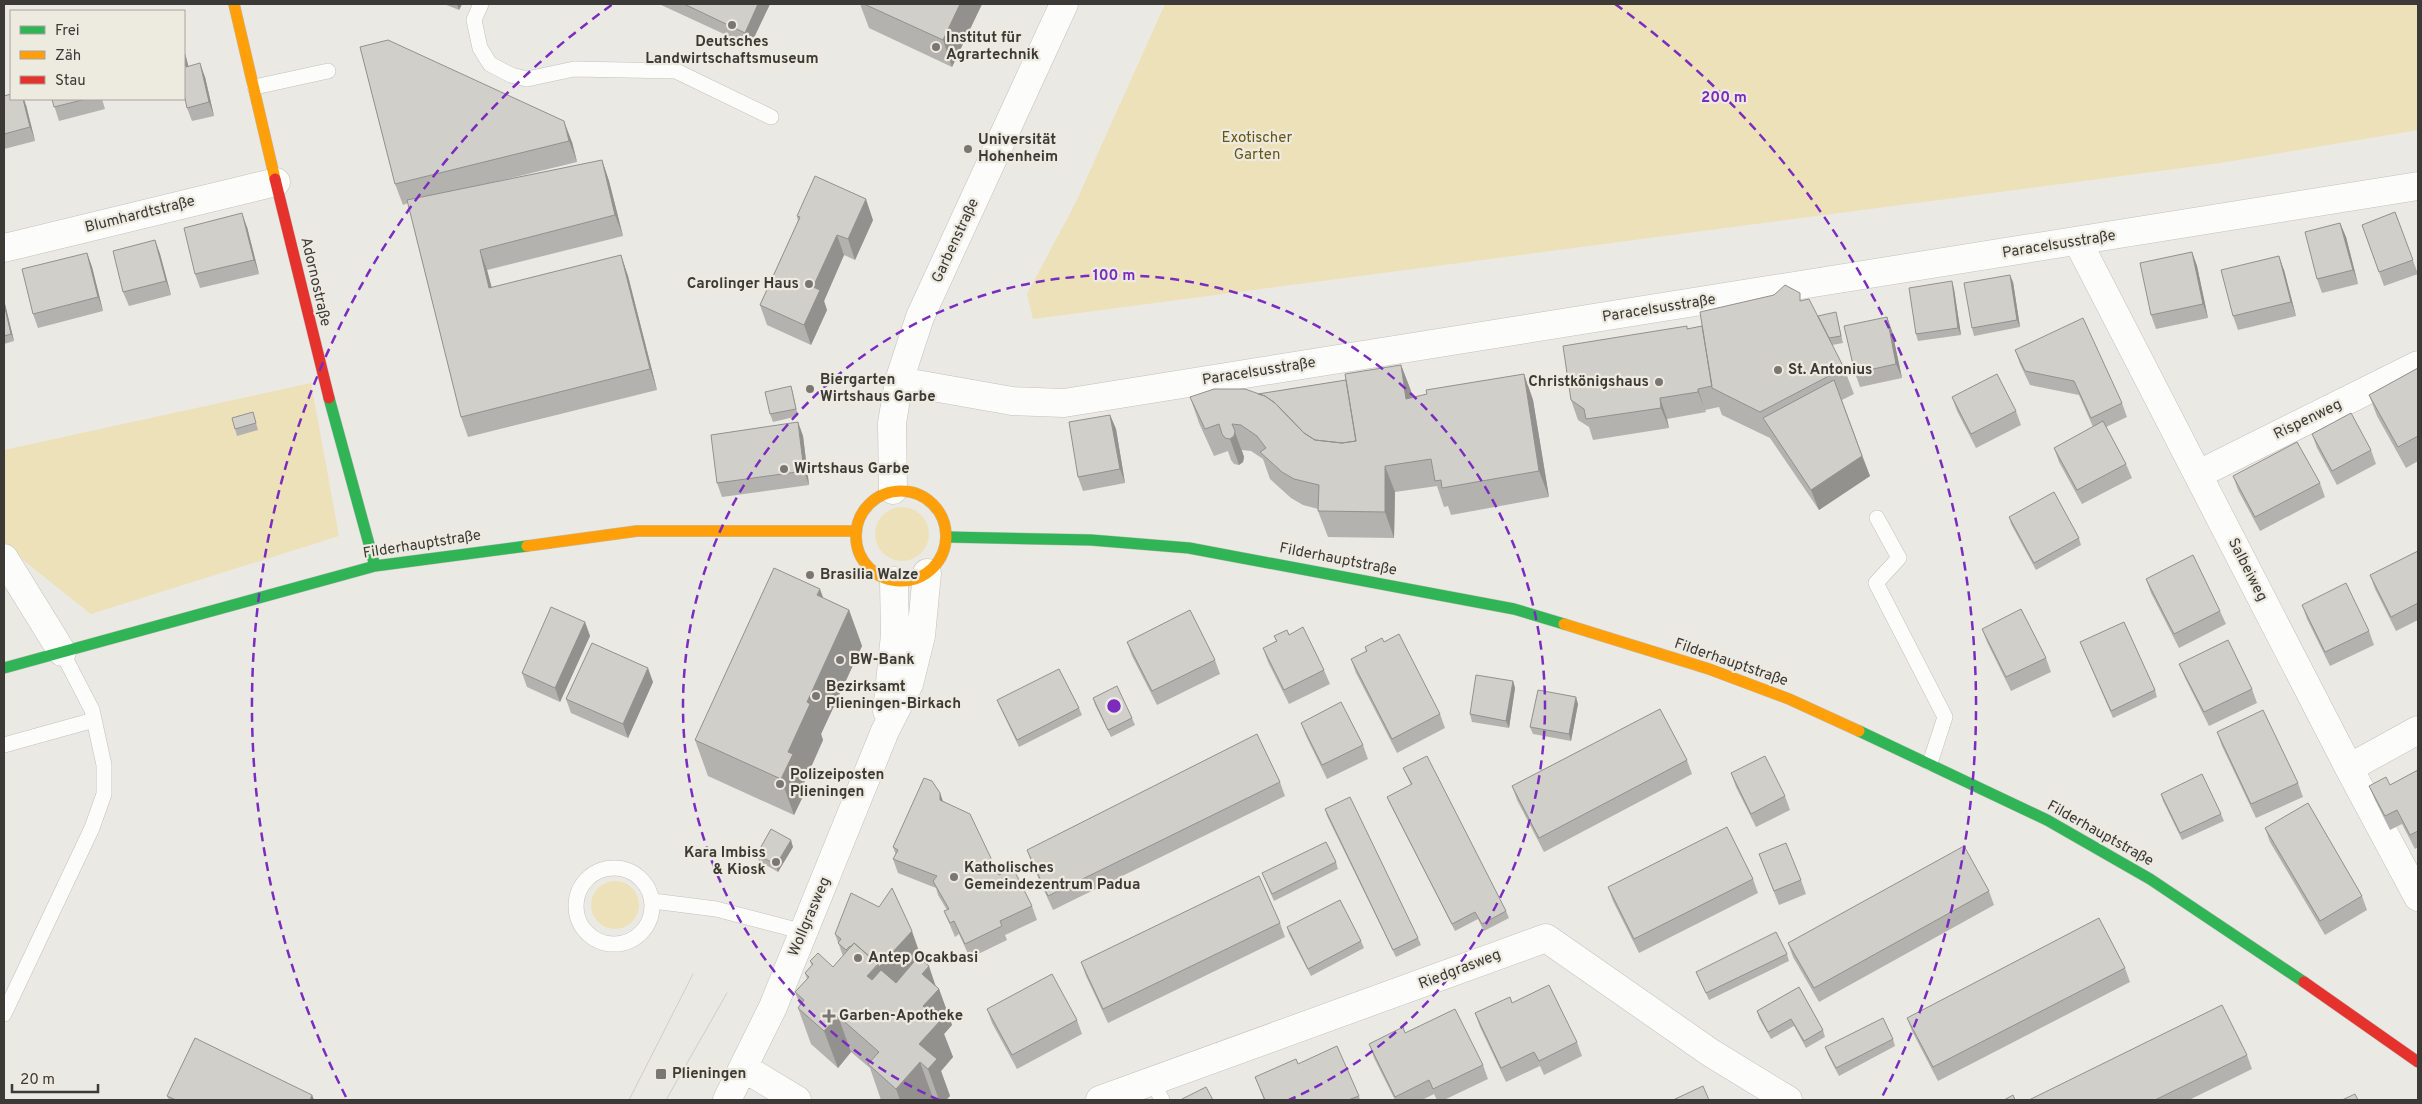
<svg xmlns="http://www.w3.org/2000/svg" width="2422" height="1104" viewBox="0 0 2422 1104" font-family="Overpass,sans-serif">
<rect width="100%" height="100%" fill="#eae9e3"/>
<!-- green -->
<path fill="#ede1b9" d="M1165,4H2418V130L2220,163L1033,319L1027,294L1076,202Z
M311,383L339,536L91,614L4,545V450Z
M875 534a27 27 0 1 1 54 0a27 27 0 1 1-54 0Z
M591 905a24 24 0 1 1 48 0a24 24 0 1 1-48 0Z"/>
<g fill="none" stroke-linecap="round" stroke-linejoin="round">
<defs>
<path id="lane" d="M481,4L474,20L480,48L490,64L511,75L527,79L574,69L676,71L771,117
M255,87L328,71
M1877,518L1899,558L1876,583L1945,717L1930,763
M4,745L94,720
M576 906a38 38 0 1 1 76 0a38 38 0 1 1-76 0Z
M653,901L716,909L804,932
M4,1014L92,828L104,794V765L92,710L62,652
M1153,1082L1162,1100"/>
<path id="street" d="M2078,242L2349,768L2418,897
M4,248L276,182
M899,381L1012,401L1064,403L2418,186
M2199,474L2418,365
M893,490L892,423L899,381L920,317L1064,4
M4,558L62,652
M887,711L895,635L894,581
M2349,768L2418,730
M744,1068L797,1100
M727,1100L773,1007L885,731L909,684L921,636L927,573
M1100,1100L1546,938L1711,1053L1788,1100"/>
<path id="fast" d="M329,398L375,566
M947,537L1091,540L1189,548L1514,609L1564,624
M4,668L375,566L527,546
M1859,731L2047,820L2150,879L2304,982"/>
<path id="slow" d="M234,4L275,179
M856 536a45 45 0 1 1 90 0a45 45 0 1 1-90 0Z
M527,546L637,531H856
M1564,624L1709,669L1789,699L1859,731"/>
<path id="jam" d="M275,179L329,398
M2304,982L2418,1062"/>
</defs>
<!-- lane casing -->
<use href="#lane" stroke="#c2c1bd" stroke-width="16"/>
<!-- street casing -->
<use href="#street" stroke="#c2c1bd" stroke-width="29"/>
<!-- fast casing -->
<use href="#fast" stroke="#c2c1bd" stroke-width="12"/>
<!-- slow casing -->
<use href="#slow" stroke="#c2c1bd" stroke-width="12"/>
<!-- jam casing -->
<use href="#jam" stroke="#c2c1bd" stroke-width="12"/>
<!-- lane -->
<use href="#lane" stroke="#fcfcfb" stroke-width="15"/>
<!-- street -->
<use href="#street" stroke="#fcfcfb" stroke-width="28"/>
<!-- fast -->
<use href="#fast" stroke="#30b455" stroke-width="11"/>
<!-- slow -->
<use href="#slow" stroke="#ff9f0a" stroke-width="11"/>
<!-- jam -->
<use href="#jam" stroke="#e5322d" stroke-width="11"/>
<!-- tram -->
<path stroke="#cfcecc" stroke-width="1" d="M629,1100L693,974
M666,1100L727,993"/>
</g>
<!-- wall -->
<path fill="#b3b2ae" d="M444,4H462L459,10Z
M659,4H770L750,46Z
M860,4H982L952,67L869,28Z
M360,47L572,142L577,162L486,184L602,160L609,181L623,236L487,270L492,288L621,255L628,276L657,390L468,437L461,417L408,203L403,205L395,184Z
M184,49L188,66L205,77L214,116L192,121L187,108L184,94Z
M4,96L26,105L35,141L4,149Z
M52,99H102L105,109L59,121Z
M2395,212L2418,274L2384,286L2362,225Z
M797,216L873,220L855,260L844,255L824,301L827,310L811,345L767,325L760,305L798,221Z
M2340,223L2346,237L2358,284L2322,293L2317,279Z
M247,227L259,274L200,288L195,274Z
M155,240L160,254L171,295L129,306L123,292Z
M2192,252L2197,266L2208,318L2156,329L2151,315Z
M87,253L92,267L103,311L38,328L33,314Z
M2284,270L2296,316L2238,330L2233,316Z
M2013,282L2020,327L1974,336L1972,328Z
M1954,289L1961,335L1918,341L1916,334Z
M4,300L14,341L4,344Z
M1803,301L1817,316L1838,320L1843,343L1832,345L1844,368L1854,394L1842,400L1870,476L1819,510L1770,438L1722,415L1719,407L1705,410L1706,412L1667,419L1669,428L1593,440L1589,427L1578,420L1571,400L1688,329L1702,326Z
M1887,317L1892,331L1902,378L1860,387L1855,373Z
M2015,350L2122,403L2127,417L2106,427L2126,464L2132,478L2082,504L2059,462L2054,448L2093,427L2079,395L2030,385L2020,364Z
M1401,365L1411,391L1412,398L1524,374L1533,400L1549,497L1451,515L1448,506L1444,507L1437,486L1395,492L1394,538L1328,537L1318,511V509L1303,505L1291,498L1270,479L1263,459L1251,451L1242,450L1244,457L1243,462L1239,465L1234,464L1231,460L1228,451L1214,456L1199,423L1190,397L1258,394L1346,380Z
M2418,368V461L2406,468L2377,416L2369,395Z
M791,386L793,393L798,416L773,422L770,414Z
M1952,397L2016,411L2021,425L1976,448L1957,411Z
M253,412L258,430L237,436L235,429Z
M1110,415L1116,429L1125,483L1083,491L1078,477Z
M798,422L803,436L809,485L722,497L717,483Z
M2312,434L2371,450L2376,464L2337,485L2317,448Z
M2233,476L2320,483L2325,497L2260,531L2238,490Z
M2009,517L2079,538L2081,545L2036,570L2011,524Z
M2418,551V620L2396,631L2375,589L2370,575Z
M2146,579L2220,611L2226,624L2179,648L2151,593Z
M823,598L849,610L862,646L821,734L823,740L804,783L806,790L794,815L708,776L695,740Z
M2302,605L2369,631L2374,645L2330,666L2307,619Z
M585,622L590,636L560,702L527,687L522,673Z
M1982,629L2046,658L2051,672L2011,691L1987,642Z
M1289,635L1324,670L1330,684L1289,704L1268,662L1263,648L1276,641L1274,636Z
M1127,642L1215,660L1220,674L1157,705L1132,656Z
M1384,642L1440,714L1445,728L1397,753L1356,673L1351,659L1366,652L1365,647Z
M2080,642L2155,690L2157,697L2113,718Z
M2179,664L2252,689L2257,703L2209,726L2185,678Z
M1513,681L1515,688L1509,728L1472,722L1470,714Z
M653,682L628,738L571,713L566,699Z
M1093,698L1132,718L1135,725L1111,737L1095,705Z
M997,700L1079,708L1082,715L1019,747L1000,707Z
M1578,704L1571,741L1533,734L1530,727Z
M1301,723L1363,745L1368,759L1327,779L1306,736Z
M2217,732L2298,783L2303,797L2256,818L2222,746Z
M1687,760L1692,774L1544,852L1517,800L1512,786Z
M1403,768L1506,911L1509,918L1484,931L1478,919L1455,931L1390,804L1387,797L1411,785Z
M2418,770V847L2415,849L2402,824L2390,830L2375,800L2369,786L2390,785Z
M1731,773L1785,796L1790,810L1756,827L1736,787Z
M1280,782L1285,796L1053,910L1032,864L1027,850Z
M940,793L943,802L999,875L1032,906L1037,920L1005,935L1007,940L970,958L959,934L955,937L944,911L947,910L938,895L936,888L898,873L893,859L896,855L893,847Z
M2161,794L2221,814L2224,821L2182,840L2163,801Z
M1325,809L1418,938L1421,945L1396,957L1327,816Z
M2265,828L2362,896L2367,910L2325,935L2270,842Z
M793,847L778,872L759,861L757,854Z
M1759,854L1801,880L1806,894L1779,905Z
M1336,862L1338,869L1274,901L1262,873Z
M1753,879L1758,893L1639,953L1613,901L1608,887Z
M1989,891L1994,905L1819,1002L1793,957L1788,943Z
M1280,923L1285,937L1108,1023L1086,976L1081,962Z
M1287,927L1361,941L1364,948L1311,976L1289,934Z
M835,934L921,957L920,959L936,986L939,989L952,1025L944,1034L953,1057L941,1071L950,1096L946,1100H935L933,1098L931,1100H881L870,1068L851,1052L838,1068L811,1044L798,1008L800,1005L795,992L807,979L805,973L812,966L810,961L833,967L843,956Z
M1787,954L1789,961L1709,1000L1696,972Z
M2125,968L2130,982L1938,1081L1912,1031L1907,1018Z
M1799,987L1823,1030L1825,1037L1806,1048L1794,1026L1771,1039L1759,1018L1757,1011Z
M1512,1003L1577,1042L1582,1056L1544,1075L1540,1066L1506,1082L1480,1027L1475,1013Z
M987,1009L1077,1020L1082,1034L1017,1069L992,1023Z
M1405,1033L1483,1065L1488,1079L1444,1100H1437L1434,1094L1422,1100H1395L1374,1058L1369,1044Z
M1893,1039L1895,1046L1839,1076L1828,1055L1825,1047Z
M2247,1055L2252,1069L2189,1100H2029Z
M1298,1064L1359,1096L1360,1100H1264L1255,1077Z
M312,1095L314,1100H169L167,1096Z"/>
<!-- shaded-wall -->
<path fill="#92918d" d="M457,4H462L459,10Z
M758,4H770L750,46L745,33Z
M960,4H982L952,67L943,40Z
M184,49L192,80L186,67L184,56Z
M200,63L205,77L214,116L209,102Z
M23,99H24L26,105L35,141L30,127Z
M564,121L572,142L577,162L569,141Z
M602,160L609,181L623,236L615,215Z
M866,199L873,220L855,260L848,239Z
M242,213L247,227L259,274L254,260Z
M2340,223L2346,237L2358,284L2353,270Z
M837,235L844,255L824,301L827,310L811,345L804,325L813,287Z
M155,240L160,254L171,295L166,281Z
M480,250L487,270L497,309L489,288Z
M2192,252L2197,266L2208,318L2203,304Z
M87,253L92,267L103,311L98,297Z
M621,255L628,276L657,390L650,369Z
M2279,256L2284,270L2296,316L2291,302Z
M2010,275L2013,282L2020,327L2017,320Z
M1952,281L1954,289L1961,335L1958,328Z
M4,300L14,341L11,334L4,304Z
M1887,317L1892,331L1902,378L1896,364Z
M1401,365L1411,391L1415,425L1406,399Z
M1524,374L1533,400L1549,497L1539,471Z
M1698,389L1705,410L1706,412L1698,392Z
M1660,398L1667,419L1669,428L1661,408Z
M1110,415L1116,429L1125,483L1120,469Z
M798,422L803,436L809,485L804,471Z
M1232,424L1244,457L1243,462L1239,465L1230,439Z
M1862,456L1870,476L1819,510L1811,490Z
M1385,466L1395,492L1394,538L1385,512Z
M820,589L833,625L817,595Z
M849,610L862,646L821,734L823,740L804,783L806,790L794,815L781,779L788,752L807,702Z
M585,622L590,636L560,702L555,688Z
M648,668L653,682L628,738L623,724Z
M1513,681L1515,688L1509,728L1506,721Z
M1576,697L1578,704L1571,741L1569,734Z
M940,793L945,807L940,800Z
M791,840L793,847L778,872L776,865Z
M912,931L921,957L889,993L867,976Z
M929,966L937,990L939,989L952,1025L944,1034L953,1057L941,1071L950,1096L946,1100H939L919,1044L923,1006L922,974Z
M838,1016L851,1052L838,1068L824,1031Z
M920,1062L933,1098L931,1100H900L896,1089Z
M312,1095L314,1100H310Z"/>
<!-- building -->
<path fill="#d0cfca" stroke="#92918d" d="M684,4H758L745,33Z
M864,4H960L943,40Z
M388,40L564,121L569,141L395,184L360,47Z
M184,56L186,67L200,63L209,102L187,108L184,94Z
M11,94V99H23L30,127L4,134V96Z
M52,99H86L54,107Z
M602,160L615,215L480,250L489,288L621,255L650,369L461,417L407,200Z
M815,176L866,199L848,239L837,235L813,287L820,290L804,325L760,305L800,217L797,216Z
M2395,212L2413,260L2379,272L2362,225Z
M242,213L254,260L195,274L184,228Z
M2340,223L2353,270L2317,279L2305,232Z
M155,240L166,281L123,292L113,251Z
M2192,252L2203,304L2151,315L2140,263Z
M87,253L98,297L33,314L22,269Z
M2279,256L2291,302L2233,316L2221,270Z
M2010,275L2017,320L1972,328L1964,283Z
M1952,281L1958,328L1916,334L1909,288Z
M1785,285L1800,293V301L1809,299L1844,368L1760,412L1712,388L1700,312L1774,295Z
M4,304L11,334L4,336Z
M1836,312L1841,336L1829,338L1818,316Z
M1887,317L1896,364L1855,373L1844,326Z
M2083,318L2122,403L2091,418L2074,381L2025,371L2015,350Z
M1687,326V329L1702,326L1712,386L1698,389V392L1660,398L1661,408L1586,419L1584,409L1571,400L1563,346Z
M1401,365L1406,399L1427,394L1426,390L1524,374L1539,471L1442,488L1441,480L1435,481L1431,459L1385,466V512L1318,511L1319,485L1294,479L1282,472L1260,452L1266,448L1257,436L1241,425L1232,424L1235,431L1234,436L1230,439L1225,438L1222,434L1219,424L1205,429L1190,397L1214,389H1245L1265,396L1275,403L1304,433L1315,440L1342,443L1356,441L1345,374Z
M2418,368V436L2398,447L2369,395Z
M1997,374L2016,411L1971,434L1952,397Z
M1346,380L1356,441L1342,443L1315,440L1304,433L1275,403L1265,396L1258,394Z
M1834,380L1862,456L1811,490L1763,418Z
M791,386L796,409L770,414L765,392Z
M253,412L256,423L235,429L232,418Z
M2351,413L2371,450L2332,471L2312,434Z
M1110,415L1120,469L1078,477L1069,422Z
M2103,421L2126,464L2077,490L2054,448Z
M798,422L804,471L717,483L711,435Z
M2297,442L2320,483L2255,517L2233,476Z
M2054,492L2079,538L2034,563L2009,517Z
M2418,551V603L2391,617L2370,575Z
M2193,555L2220,611L2174,634L2146,579Z
M774,568L820,589L817,595L849,610L807,702L810,704L788,752L793,754L781,779L695,740Z
M2346,583L2369,631L2325,652L2302,605Z
M551,607L585,622L555,688L522,673Z
M2021,609L2046,658L2006,677L1982,629Z
M1190,610L1215,660L1152,691L1127,642Z
M2124,622L2155,690L2111,711L2080,642Z
M1303,627L1324,670L1284,690L1263,648L1277,641L1274,636L1287,630L1289,635Z
M1399,634L1440,714L1392,739L1351,659L1367,651L1365,647L1382,638L1384,642Z
M2228,640L2252,689L2204,712L2179,664Z
M592,643L648,668L623,724L566,699Z
M1059,669L1079,708L1017,740L997,700Z
M1476,675L1513,681L1506,721L1470,714Z
M1117,686L1132,718L1108,730L1093,698Z
M1538,690L1576,697L1569,734L1530,727Z
M1341,702L1363,745L1322,765L1301,723Z
M1660,709L1687,760L1539,838L1512,786Z
M2263,710L2298,783L2251,804L2217,732Z
M1257,734L1280,782L1048,896L1027,850Z
M1427,756L1506,911L1482,924L1475,912L1452,924L1387,797L1412,784L1403,768Z
M1765,756L1785,796L1751,814L1731,773Z
M2418,770V831L2410,835L2397,810L2385,816L2369,786L2386,777L2390,785Z
M2202,774L2221,814L2180,833L2161,794Z
M924,778L932,781L940,793V800L970,814L999,875L1013,868L1032,906L1000,921L1002,926L965,944L954,921L950,923L944,911L949,909L933,881L937,876L893,859L898,850L893,847Z
M1350,797L1418,938L1393,950L1325,809Z
M2308,803L2362,896L2320,921L2265,828Z
M1727,827L1753,879L1634,939L1608,887Z
M771,829L791,840L776,865L757,854Z
M1326,842L1336,862L1272,894L1262,873Z
M1786,843L1801,880L1774,891L1759,854Z
M1964,846L1989,891L1814,988L1788,943Z
M1259,876L1280,923L1103,1009L1081,962Z
M892,888L912,931L879,967L878,964L854,943L851,947L850,946L846,950L838,943L841,939L835,934L851,893L879,907Z
M1340,900L1361,941L1308,969L1287,927Z
M2099,918L2125,968L1933,1067L1907,1018Z
M1776,932L1787,954L1706,993L1696,972Z
M854,943L878,964L867,976L872,980L881,970L896,983L918,957L929,966L922,974L939,989L923,1006L940,1021L919,1044L937,1059L928,1069L920,1062L896,1089L868,1064L879,1052L838,1016L824,1031L798,1008L804,1000L795,992L809,977L805,973L813,964L810,961L818,953L833,967Z
M1052,974L1077,1020L1012,1055L987,1009Z
M1549,985L1577,1042L1539,1061L1534,1052L1501,1068L1475,1013L1510,997L1512,1003Z
M1799,987L1823,1030L1804,1041L1791,1019L1768,1032L1757,1011Z
M2222,1005L2247,1055L2155,1100H2029Z
M1455,1009L1483,1065L1433,1089L1429,1080L1395,1097L1369,1044L1403,1027L1405,1033Z
M1883,1018L1893,1039L1836,1068L1825,1047Z
M195,1038L312,1095L310,1100H176L167,1096Z
M1337,1046L1359,1096L1348,1100H1265L1255,1077L1296,1059L1298,1064Z
M1703,1086L1709,1100H1673Z
M1206,1087L1213,1100H1183L1182,1099Z
M2355,1094L2358,1100H2342Z
M2013,1095L2015,1100H2004Z"/>
<!-- distance rings -->
<g fill="none" stroke="#7b2cbf" stroke-width="2.5" stroke-dasharray="9 6">
<path d="M939 1100A431 431 0 1 1 1289 1100"/>
<path d="M346 1097A862 862 0 0 1 613 4M1615 4A862 862 0 0 1 1882 1097"/>
</g>
<!-- markers -->
<g fill="#797773" stroke="#edeae0" stroke-width="2">
<circle cx="732" cy="25" r="5"/>
<circle cx="936" cy="47" r="5"/>
<circle cx="968" cy="149" r="5"/>
<circle cx="809" cy="284" r="5"/>
<circle cx="1778" cy="370" r="5"/>
<circle cx="1659" cy="382" r="5"/>
<circle cx="810" cy="389" r="5"/>
<circle cx="784" cy="469" r="5"/>
<circle cx="810" cy="575" r="5"/>
<circle cx="840" cy="660" r="5"/>
<circle cx="816" cy="696" r="5"/>
<circle cx="780" cy="784" r="5"/>
<circle cx="776" cy="862" r="5"/>
<circle cx="954" cy="877" r="5"/>
<circle cx="858" cy="958" r="5"/>
<path d="M826.5 1008.5h5v5h5v5h-5v5h-5v-5h-5v-5h5z"/>
<rect x="655" y="1068" width="12" height="12" rx="2.5"/>
</g>
<g text-anchor="middle" dominant-baseline="central" stroke-width="4.5" stroke-linejoin="round" paint-order="stroke">
<!-- poi labels -->
<g font-size="15" font-weight="bold" fill="#3c3a37" stroke="#edeae0" text-anchor="start">
<text x="946" y="38">Institut für<tspan x="946" dy="17">Agrartechnik</tspan></text>
<text x="732" y="42" text-anchor="middle">Deutsches<tspan x="732" dy="17">Landwirtschaftsmuseum</tspan></text>
<text x="978" y="140">Universität<tspan x="978" dy="17">Hohenheim</tspan></text>
<text x="799" y="284" text-anchor="end">Carolinger Haus</text>
<text x="1788" y="370">St. Antonius</text>
<text x="820" y="380">Biergarten<tspan x="820" dy="17">Wirtshaus Garbe</tspan></text>
<text x="1649" y="382" text-anchor="end">Christkönigshaus</text>
<text x="794" y="469">Wirtshaus Garbe</text>
<text x="820" y="575">Brasilia Walze</text>
<text x="850" y="660">BW-Bank</text>
<text x="826" y="687">Bezirksamt<tspan x="826" dy="17">Plieningen‐Birkach</tspan></text>
<text x="790" y="775">Polizeiposten<tspan x="790" dy="17">Plieningen</tspan></text>
<text x="766" y="853" text-anchor="end">Kara Imbiss<tspan x="766" dy="17">&amp; Kiosk</tspan></text>
<text x="964" y="868">Katholisches<tspan x="964" dy="17">Gemeindezentrum Padua</tspan></text>
<text x="868" y="958">Antep Ocakbasi</text>
<text x="839" y="1016">Garben-Apotheke</text>
<text x="672" y="1074">Plieningen</text>
</g>
<!-- park labels -->
<g font-size="15" fill="#695615" stroke="#edeae0">
<text x="1257" y="138">Exotischer<tspan x="1257" dy="17">Garten</tspan></text>
</g>
<!-- street labels -->
<g font-size="15" fill="#3c3a37" stroke="#edeae0">
<text transform="translate(140 215) rotate(-14)">Blumhardtstraße</text>
<text transform="translate(956 241) rotate(-65)">Garbenstraße</text>
<text transform="translate(2059 245) rotate(-9)">Paracelsusstraße</text>
<text transform="translate(315 282) rotate(77)">Adornostraße</text>
<text transform="translate(1659 309) rotate(-9)">Paracelsusstraße</text>
<text transform="translate(1259 372) rotate(-9)">Paracelsusstraße</text>
<text transform="translate(2308 420) rotate(-26)">Rispenweg</text>
<text transform="translate(422 545) rotate(-9)">Filderhauptstraße</text>
<text transform="translate(1338 560) rotate(11)">Filderhauptstraße</text>
<text transform="translate(2247 570) rotate(63)">Salbeiweg</text>
<text transform="translate(1731 663) rotate(19)">Filderhauptstraße</text>
<text transform="translate(2100 834) rotate(29)">Filderhauptstraße</text>
<text transform="translate(810 917) rotate(-67)">Wollgrasweg</text>
<text transform="translate(1460 970) rotate(-21)">Riedgrasweg</text>
</g>
</g>
<circle cx="1114" cy="706" r="8" fill="#7b2cbf" stroke="#edeae0" stroke-width="2.5"/>
<g font-size="15" text-anchor="middle" font-weight="bold" fill="#7b2cbf" stroke="#edeae0" stroke-width="4.5" stroke-linejoin="round" paint-order="stroke">
<text x="1724" y="102">200 m</text>
<text x="1114" y="280">100 m</text>
</g>
<!-- border -->
<rect width="2422" height="1104" fill="none" stroke="#3c3a37" stroke-width="10"/>
<!-- legend -->
<rect x="10" y="10" width="175" height="90" fill="#edeae0" stroke="#a6a49c"/>
<rect x="20" y="26" width="25" height="8" fill="#30b455" stroke="#a6a49c"/>
<text x="55" y="35" font-size="15" fill="#3c3a37">Frei</text>
<rect x="20" y="51" width="25" height="8" fill="#ff9f0a" stroke="#a6a49c"/>
<text x="55" y="60" font-size="15" fill="#3c3a37">Zäh</text>
<rect x="20" y="76" width="25" height="8" fill="#e5322d" stroke="#a6a49c"/>
<text x="55" y="85" font-size="15" fill="#3c3a37">Stau</text>
<!-- scale -->
<path d="M12 1084v8h86v-8" fill="none" stroke="#3c3a37" stroke-width="2.5"/>
<text x="20" y="1084" font-size="15" fill="#3c3a37" stroke="#edeae0" stroke-width="4" paint-order="stroke">20 m</text>
</svg>
